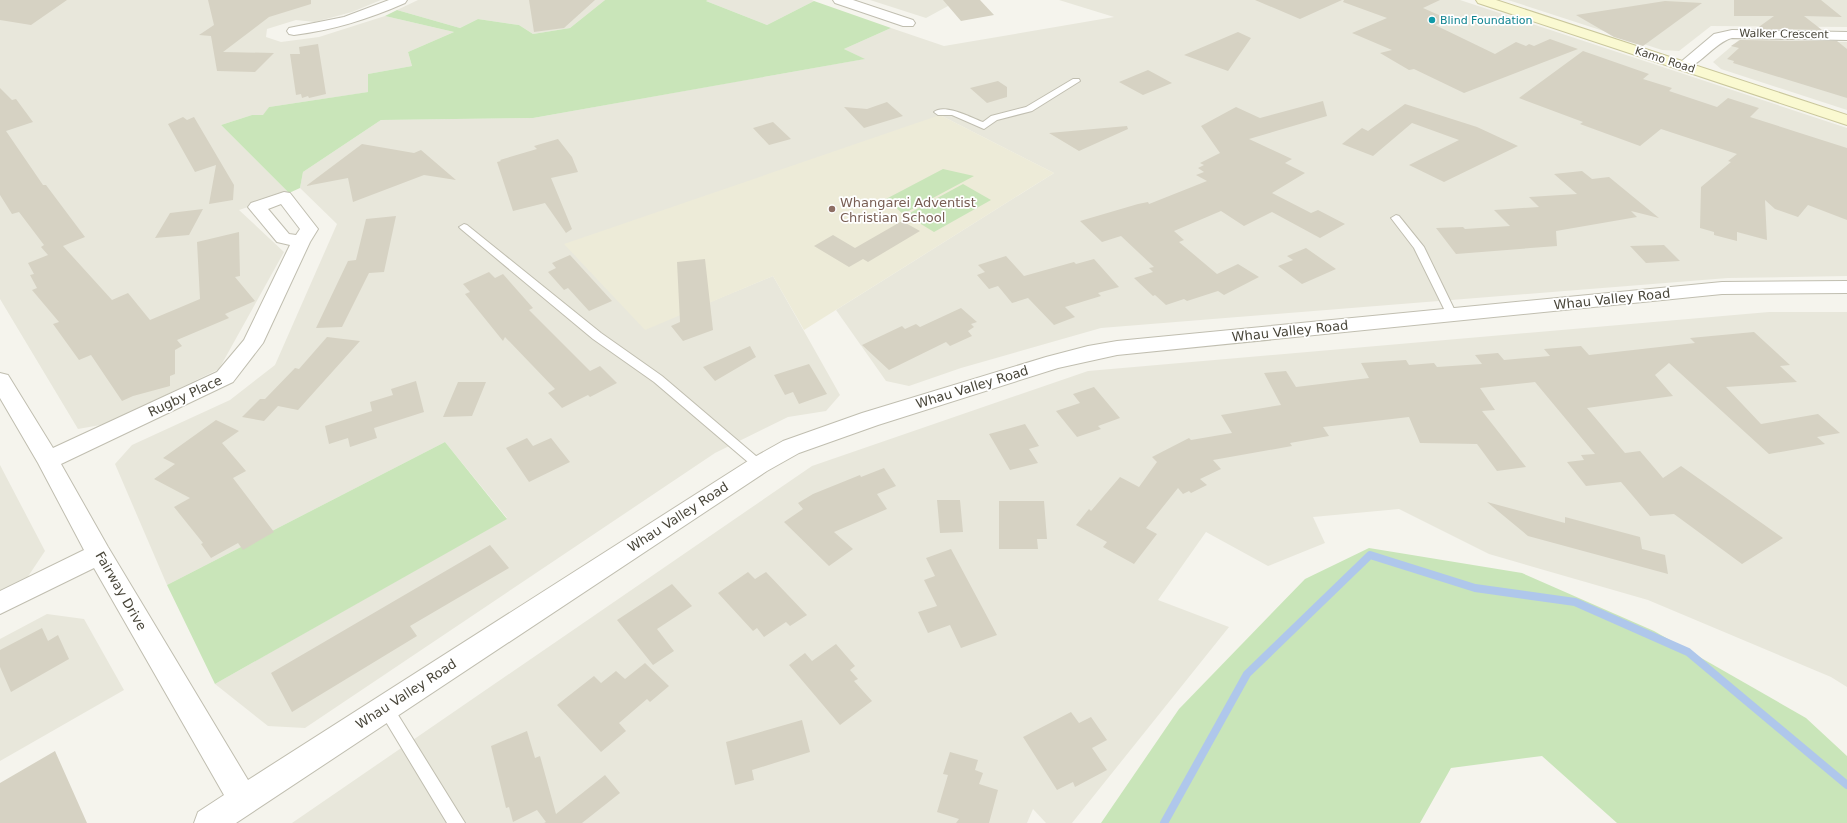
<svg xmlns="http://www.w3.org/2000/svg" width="1847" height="823" viewBox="0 0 1847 823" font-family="'DejaVu Sans',sans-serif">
<rect width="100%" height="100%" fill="#f5f4ed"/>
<!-- residential -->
<path fill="#e8e7db" d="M0,0H381L352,12L315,22L296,20L267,29L266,37L281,42L319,37L385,16L454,32L408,52L412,66L368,74L369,92L269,107L264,115H252L221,125L289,193L239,210L284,252L219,369L106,424L78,429L0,299Z
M418,0H605L570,28L533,34L519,25L478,19L460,28L397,10Z
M708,0H812L814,1L767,25L706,1Z
M870,0H959L926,18Z
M1059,0H1460L1847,128V276L1728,278L1101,328L961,368L909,386L886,381L836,310L1054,173L940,115L645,329L773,276L840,395L826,411L788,417L715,453L305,728L268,726L215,684L507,518L445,442L167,585L115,464L132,445L230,400L275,365L337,224L300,188L303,172L381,120L533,118L864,59L844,49L891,28L944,46L1114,17Z
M1508,0H1847V27L1711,26L1679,51L1662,50Z
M1739,40L1847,42V110L1721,69L1713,62Z
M1769,312H1847V687L1831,677L1648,600L1489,554L1399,509L1313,517L1325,543L1268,566L1206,532L1158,600L1229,627L1072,823H1046L1033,809L1027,823H292L812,466L1088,371Z
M0,465L45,551L27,578L0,592Z
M47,614L84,619L124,690L0,761V639Z"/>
<!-- education -->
<path fill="#edebd8" d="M940,115L1054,173L804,330L773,276L645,330L564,244Z"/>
<!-- green -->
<path fill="#c9e5b9" d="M605,0H708L706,1L767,25L814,1L891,28L844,49L865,59L533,118L381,120L303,172L300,188L289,193L221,125L252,115H263L269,107L368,92V74L412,66L408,52L454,32L385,16L397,10L460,28L478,19L519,25L533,34L570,28Z
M943,169L974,176L903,214L886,199Z
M963,184L991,200L934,232L906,215Z
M445,442L507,519L215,684L167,585Z
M1369,548L1522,573L1654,631L1806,718L1847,756V823H1617L1542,756L1451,768L1420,823H1101L1179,709L1305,579Z"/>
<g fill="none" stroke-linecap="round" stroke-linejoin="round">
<!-- stream -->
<path stroke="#afc7eb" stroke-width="8" d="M1164,823L1247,674L1370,555L1475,588L1575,602L1688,652L1847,785"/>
</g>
<!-- building -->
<path fill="#d6d2c3" d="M0,0H67L31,25L0,20Z
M208,0H311V4L269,17L223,52L274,53L255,72L217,71L211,36L199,35L214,25Z
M529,0H595L564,28L534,32Z
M943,0H980L994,15L961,21Z
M1255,0H1342L1300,19Z
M1344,0H1440L1423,8L1450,20L1435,25L1495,54L1516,42L1526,46L1529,44L1534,46L1550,39L1578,49L1464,93L1414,69L1409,70L1380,53L1392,50L1352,33L1387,18L1343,2Z
M1734,0H1821L1842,17L1804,16L1822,30L1756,29L1774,16H1734Z
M1665,1L1702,3L1643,46L1614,37L1576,15Z
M1238,32L1251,38L1228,71L1184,55Z
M1740,40L1837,41L1847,49V98L1733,63L1734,61L1727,59L1739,48L1731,46Z
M318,44L326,94L309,98L308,96L302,98L301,94L296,95L290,54H300L299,47Z
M1583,51L1649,74L1643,79L1672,88L1669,91L1717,107L1728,98L1759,108L1750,117L1847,148V220L1808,205L1798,217L1775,209L1765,200L1767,240L1737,232V241L1714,235V232L1700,228L1701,187L1731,162L1728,161L1737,154L1661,129L1640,146L1580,124L1583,122L1519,98Z
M1148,70L1172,83L1143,95L1119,82Z
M998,81L1007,87V97L987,103L970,88Z
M0,88L12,100L16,99L33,122L6,131L43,185H46L85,237L63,246L112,300L128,293L150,320L200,299L197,242L239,232L240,276L235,277L255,301L225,314L229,318L177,340L182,346L175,350V374L170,376V386L133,396L122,401L91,355L79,360L53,324L59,322L32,290L37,288L30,275L34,274L28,263L48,255L41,247L44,245L19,212L12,214L0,195Z
M1323,101L1327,116L1249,139L1292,159L1285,163L1305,173L1272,193L1311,213L1318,210L1345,224L1320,238L1272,212L1244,226L1221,211L1174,231L1184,240L1179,242L1217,274L1238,264L1259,277L1224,295L1218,291L1187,301L1184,299L1166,305L1155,295L1153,296L1134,278L1153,272L1149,268L1154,267L1121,236L1102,242L1080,221L1138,204L1148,202L1149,204L1207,181L1196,175L1204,172L1198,168L1204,165L1200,163L1220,153L1201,126L1236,107L1260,118Z
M887,102L903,116L864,128L844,107L867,109Z
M1405,104L1477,127L1518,146L1444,182L1409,165L1459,140L1412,123L1373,156L1342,144L1362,128L1368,131Z
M183,117L187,120L194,117L234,185L233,200L209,204L216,165L195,172L168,124Z
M773,122L791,139L769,145L753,128Z
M1127,126L1128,129L1079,151L1049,133Z
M558,139L572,157L578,172L551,178L572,229L566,233L545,203L513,211L497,162L501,161L500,160L537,149L534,146Z
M362,144L414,153L421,150L456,180L424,175L353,202L348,178L306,186Z
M1582,171L1592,179L1609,177L1659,218L1631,211L1637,217L1556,231L1557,246L1456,254L1436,228L1463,227L1465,229L1510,226L1494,210L1539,207L1529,197L1577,194L1554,174Z
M203,209L189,235L155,238L170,213Z
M396,216L384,272L369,273L342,327L316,328L348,261L356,260L366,219Z
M902,221L920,231L868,262L863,259L849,267L814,246L833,235L855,248Z
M1664,245L1680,261L1646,263L1630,246Z
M1306,248L1336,269L1302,284L1278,266L1293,260L1287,256Z
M570,255L612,301L589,311L568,288L564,290L548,272L556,268L552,263Z
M1006,256L1024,276L1074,262L1076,264L1094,259L1119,287L1098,293L1101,296L1065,307L1075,317L1054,325L1028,298L1012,303L998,286L989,289L977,275L985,272L978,265Z
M705,259L713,330L683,341L671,326L680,322L677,262Z
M489,272L495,278L503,274L533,308L529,310L590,371L600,366L617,383L590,397L588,395L562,408L548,393L555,389L505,337L503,341L465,294L470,292L463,284Z
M961,308L977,322L971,324L974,327L968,331L972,336L950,346L946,342L889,370L862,345L902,326L905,329L916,324L920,327Z
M1754,332L1790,365L1780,366L1797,382L1726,387L1761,424L1818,414L1840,433L1817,437L1825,444L1769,454L1669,363L1655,375L1673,396L1587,408L1625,453L1640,451L1663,478L1681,466L1783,538L1742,564L1674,514L1650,516L1621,482L1586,486L1567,462L1584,460L1581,455L1595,454L1535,382L1480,388L1495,410L1482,411L1526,467L1497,471L1477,444L1420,443L1409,417L1323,427L1329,436L1290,443L1292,446L1213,460L1221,469L1200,479L1207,485L1191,493L1189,491L1183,494L1178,488L1146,528L1157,534L1134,564L1103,547L1107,542L1076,525L1089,509L1091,511L1120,477L1139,487L1157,462L1152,457L1189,438L1191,440L1232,433L1221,415L1281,405L1264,373L1286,371L1296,387L1369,378L1361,363L1406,360L1409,365L1434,363L1437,367L1482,364L1475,355L1498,353L1504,360L1550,356L1544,349L1581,346L1589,355L1695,343L1690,338Z
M327,337L360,341L298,410L278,406L264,421L242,417L260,399H265L295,368L299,369Z
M750,346L756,357L715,381L703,367Z
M809,364L827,394L799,404L793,392L785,395L774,375Z
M416,381L424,412L374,428L377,438L350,447L348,438L329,444L325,426L372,411L370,402L393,395L391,389Z
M458,382H486L472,416L443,417Z
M1094,387L1120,418L1098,426L1101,429L1077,437L1056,411L1080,403L1073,394Z
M216,420L239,431L222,443L246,471L233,478L274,532L243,550L238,543L211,558L201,544L203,543L174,507L190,498L154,479L175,464L163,458Z
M1025,424L1039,446L1029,449L1038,463L1010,470L989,434Z
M527,438L533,446L551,438L570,462L529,482L506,448Z
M884,468L896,486L877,494L887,509L834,532L853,549L829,566L784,522L803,509L798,503L813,494L860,475L861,477Z
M937,500H960L963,532L940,533Z
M999,501H1044L1047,539H1037L1038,549H999Z
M1487,502L1565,523V517L1640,537L1642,549L1665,555L1668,574L1528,536Z
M490,545L509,568L410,626L417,636L292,712L271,673Z
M951,549L997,635L961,648L950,625L928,633L918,612L937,606L924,580L935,576L926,558Z
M748,572L755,579L766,572L807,615L790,626L786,622L764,637L757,628L753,631L718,593Z
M672,584L692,606L657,629L674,651L653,665L617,620Z
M42,628L48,641L58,635L69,659L11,692L0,667V650Z
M836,644L855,666L850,670L858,679L854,681L872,701L840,725L789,665L805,653L812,661Z
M645,663L669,686L650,702L647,699L619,723L626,731L601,752L557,705L594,676L601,683L616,671L625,679Z
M1071,712L1079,723L1091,717L1107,740L1092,748L1107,770L1075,787L1073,782L1057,790L1023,737Z
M802,720L810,752L752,770L754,780L735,785L726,742Z
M527,731L535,758L540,756L556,814L605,775L620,793L582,823H544L546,822L537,810L513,822L509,807L506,808L491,746Z
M55,751L87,823H0V783Z
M950,752L978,760L975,770L983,773L979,784L998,790L989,823H956L959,819L937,812L948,775L943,774Z"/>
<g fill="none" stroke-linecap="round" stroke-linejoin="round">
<defs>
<path id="lane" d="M1073,79H1079L1080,81L1032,111L997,120L984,129L952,115H938L934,112C944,103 972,118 983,122L991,116L1026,107Z
M1396,215L1399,216L1424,247L1457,315L1456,317H1448L1447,315L1414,248L1391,218Z
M464,224L467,225L601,333L662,376L763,462L765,465L763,468L759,470L755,468L654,382L593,339L461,229L459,227Z
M385,700L390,702L465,823H447L380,712L377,707L380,702Z"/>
<path id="street" d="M389,0H407L405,3C369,19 333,30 294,35L289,34L287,31L289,28L344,17Z
M833,0H853L913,20L915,23L913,26H903L835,3Z
M1732,30L1847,32V40L1732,38C1714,42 1695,73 1678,69L1676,66L1714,34Z
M284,192L290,193L318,229L310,242L263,343L233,382L61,464L108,547L248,780L751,459L783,441L862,413L1046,357L1088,346L1117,341L1722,282L1847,281V293L1722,294L1117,355L1058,368L878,425L799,453L767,471L236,823H194L198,812L224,795L94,568L0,614V591L84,550L38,463L0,398V373L8,375L53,448L217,372L244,340L290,245L277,242L248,207L251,203ZM281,204L300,229L296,235L289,234L268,209Z"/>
<path id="secondary" d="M1476,0H1496L1847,115V125L1478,3Z"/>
</defs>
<!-- lane casing -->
<use href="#lane" stroke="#c0beb0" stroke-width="2"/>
<!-- street casing -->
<use href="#street" stroke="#c0beb0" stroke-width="2"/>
<!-- secondary casing -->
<use href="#secondary" stroke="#cac79c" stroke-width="2"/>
<!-- lane -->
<use href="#lane" fill="#fff" fill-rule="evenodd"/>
<!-- street -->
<use href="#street" fill="#fff" fill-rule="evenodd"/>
<!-- secondary -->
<use href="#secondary" fill="#faf9d1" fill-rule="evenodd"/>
</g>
<!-- markers -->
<circle fill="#0f9aa8" stroke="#fff" stroke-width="1.5" cx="1432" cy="20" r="4"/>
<circle fill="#8d6e63" stroke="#fff" stroke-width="1.5" cx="832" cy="209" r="4"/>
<g text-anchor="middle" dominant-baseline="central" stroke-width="3.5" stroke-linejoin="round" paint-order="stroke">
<!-- far-culture labels -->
<g font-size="11" fill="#0d838f" stroke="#fff" text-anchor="start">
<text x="1440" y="20">Blind Foundation</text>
</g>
<!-- far-street labels -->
<g font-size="11" fill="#49463a" stroke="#fff">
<text transform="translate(1784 34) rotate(1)">Walker Crescent</text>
<text transform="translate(1665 60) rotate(18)">Kamo Road</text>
</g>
<!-- education labels -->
<g font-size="13" fill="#785e54" stroke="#fff" text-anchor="start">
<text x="840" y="202">Whangarei Adventist<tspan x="840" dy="15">Christian School</tspan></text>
</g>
<!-- street labels -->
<g font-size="13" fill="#49463a" stroke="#fff">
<text transform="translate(1612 299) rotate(-6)">Whau Valley Road</text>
<text transform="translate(1290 331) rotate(-6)">Whau Valley Road</text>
<text transform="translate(972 387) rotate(-17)">Whau Valley Road</text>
<text transform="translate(185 396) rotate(-25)">Rugby Place</text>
<text transform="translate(678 517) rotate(-33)">Whau Valley Road</text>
<text transform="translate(121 591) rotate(60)">Fairway Drive</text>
<text transform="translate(406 694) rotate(-33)">Whau Valley Road</text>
</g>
</g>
</svg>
